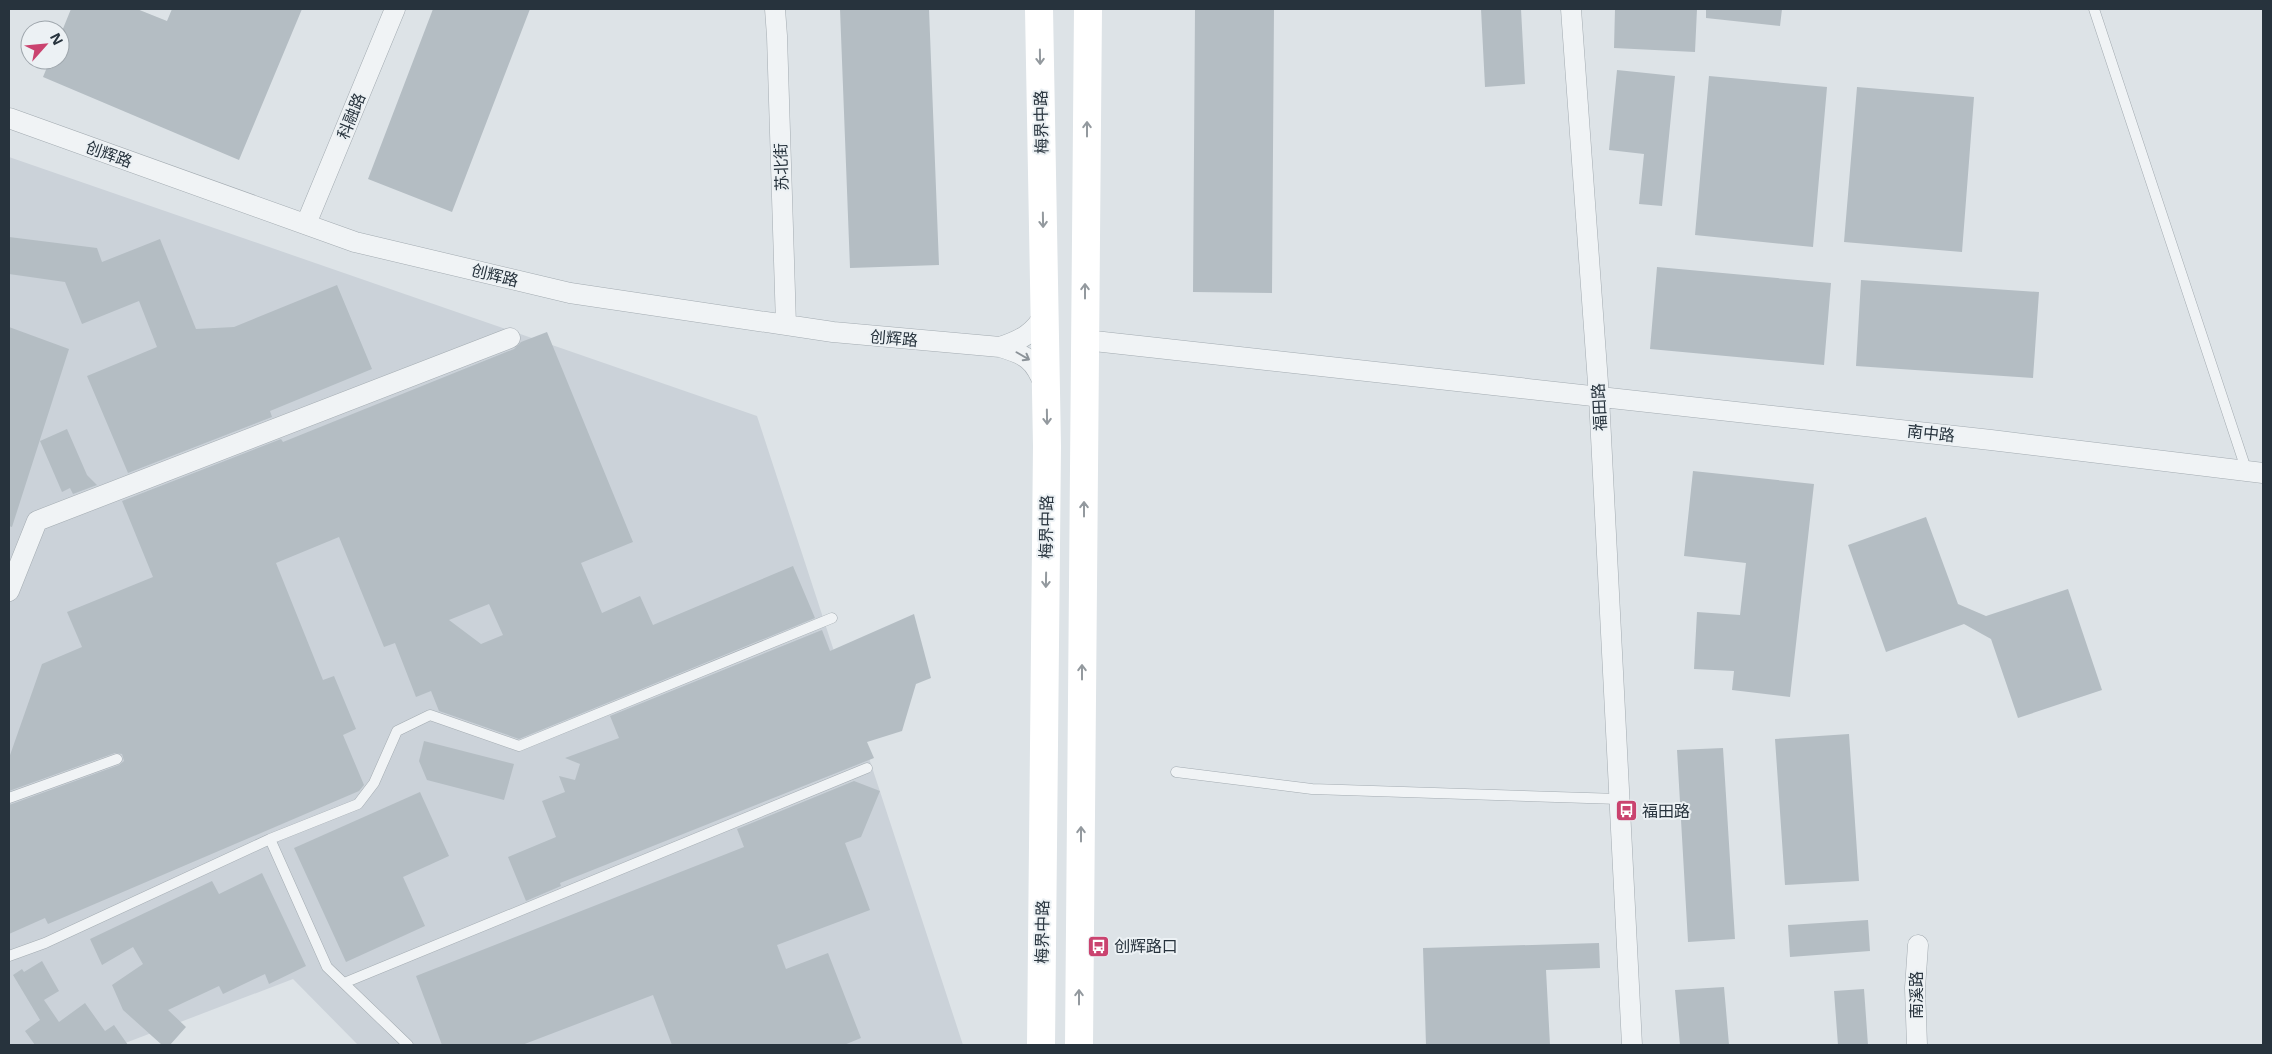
<svg xmlns="http://www.w3.org/2000/svg" width="2272" height="1054" viewBox="0 0 2272 1054" font-family="'Open Sans','Noto Sans SC',sans-serif">
<rect width="100%" height="100%" fill="#dde3e7"/>
<!-- built -->
<path fill="#cbd2d9" d="M9,157L757,416L963,1045H358L293,979L120,1045H9Z"/>
<!-- building -->
<path fill="#b4bdc3" fill-rule="evenodd" d="M71,9H137L167,21L172,9H302L239,160L43,77L50,60H60V36Z
M433,9H530L452,212L368,179Z
M840,9H929L939,265L850,268Z
M1195,9H1274L1272,293L1193,292Z
M1481,9H1521L1525,84L1485,87Z
M1615,9H1697L1695,52L1614,48Z
M1706,9H1782L1780,26L1706,18Z
M1617,70L1675,76L1662,206L1639,204L1644,154L1609,150Z
M1709,76L1827,87L1813,247L1695,235Z
M1857,87L1974,97L1962,252L1844,242Z
M9,237L97,248L102,262L160,239L196,329L234,327L337,285L372,369L270,411L272,417L128,473L87,376L157,347L139,301L82,324L65,282L9,274Z
M1657,267L1831,283L1824,365L1650,349Z
M1861,280L2039,292L2033,378L1856,366Z
M9,327L69,349L12,527L9,526Z
M547,332L633,542L581,563L602,613L640,596L653,625L793,566L815,618L519,739L439,711L431,691L416,697L395,643L384,647L339,537L276,563L323,680L334,676L356,729L343,735L364,785L359,791L48,924L45,918L9,934V805L119,765L124,761L122,754L115,753L9,791V758L42,664L82,647L67,612L153,577L122,501L281,439L283,442L514,349L521,342ZM489,604L503,635L481,644L449,620Z
M67,429L87,475L97,485L73,494L70,488L62,492L40,441Z
M1693,471L1814,484L1790,697L1732,690L1734,671L1694,669L1697,612L1740,615L1746,563L1684,556Z
M1926,517L1958,604L1986,616L2068,589L2102,690L2018,718L1991,639L1964,624L1886,652L1848,545Z
M914,614L931,678L916,684L902,731L867,742L874,758L560,883L561,886L526,901L508,857L556,837L542,801L565,792L559,776L575,780L580,764L565,758L619,738L610,716L822,630L830,651Z
M1849,734L1859,881L1785,885L1775,739Z
M424,741L514,764L504,800L427,780L419,761Z
M1723,748L1735,939L1688,942L1677,750Z
M854,781L880,791L861,837L845,843L870,910L777,945L786,969L828,953L861,1038L844,1045H672L653,995L522,1045H442L416,976L744,847L737,829Z
M420,792L449,856L403,877L425,926L346,962L294,848Z
M262,873L306,966L269,984L265,974L223,994L219,986L168,1010L186,1027L170,1045H162L123,1010L112,985L143,964L133,947L102,965L90,939L212,881L219,894Z
M1868,920L1870,951L1790,957L1788,925Z
M1599,943L1600,968L1546,970L1550,1045H1426L1423,948Z
M42,961L59,991L44,1000L59,1022L85,1003L105,1031L114,1025L128,1045H35L25,1031L40,1020L13,975L22,969L24,972Z
M1724,987L1729,1045H1680L1675,990Z
M1864,989L1868,1045H1838L1834,991Z"/>
<g fill="none" stroke-linecap="round" stroke-linejoin="round">
<defs>
<path id="service" d="M2094,9L2246,469
M1176,772L1312,789L1619,799
M9,798L117,759
M270,839L327,967L408,1045
M9,956L45,943L270,839L358,804L374,783L397,731L430,715L519,746L832,618
M344,983L867,768"/>
<path id="minor" d="M775,9L777,36L786,325
M1571,9L1599,397L1632,1045
M9,118L355,242L570,293L833,332L1000,347
M306,224L395,9
M1085,340L1991,440L2263,473
M1044,385C1035,360 1025,354 1000,347C1021,340 1035,333 1045,313
M9,591L37,521L510,338
M1917,1045L1915,988L1918,945"/>
</defs>
<!-- service casing -->
<use href="#service" stroke="#a3abb1" stroke-width="11"/>
<!-- minor casing -->
<use href="#minor" stroke="#a3abb1" stroke-width="21"/>
<!-- service -->
<use href="#service" stroke="#f0f3f5" stroke-width="10"/>
<!-- minor -->
<use href="#minor" stroke="#f0f3f5" stroke-width="20"/>
<!-- secondary -->
<path stroke="#fff" stroke-width="28" d="M1039,9L1047,446L1041,1045
M1079,1045L1088,9"/>
</g>
<!-- one-way arrows -->
<defs><path id="oneway-shaft" d="M-6 0H5M1.5-3L5.5 0L1.5 3" fill="none" stroke-width="1.6" stroke-linecap="round" stroke-linejoin="round" transform="scale(1.25)"/></defs>
<g stroke="#93999e">
<use href="#oneway-shaft" transform="translate(1040 57) rotate(89)"/>
<use href="#oneway-shaft" transform="translate(1087 129) rotate(-90)"/>
<use href="#oneway-shaft" transform="translate(1043 220) rotate(89)"/>
<use href="#oneway-shaft" transform="translate(1085 291) rotate(-90)"/>
<use href="#oneway-shaft" transform="translate(1047 417) rotate(89)"/>
<use href="#oneway-shaft" transform="translate(1084 509) rotate(-90)"/>
<use href="#oneway-shaft" transform="translate(1046 580) rotate(91)"/>
<use href="#oneway-shaft" transform="translate(1082 672) rotate(-90)"/>
<use href="#oneway-shaft" transform="translate(1081 834) rotate(-90)"/>
<use href="#oneway-shaft" transform="translate(1079 997) rotate(-90)"/>
</g>
<use stroke="#8c9399" href="#oneway-shaft" transform="translate(1023 356) rotate(30)"/>
<!-- icons -->
<defs>
<symbol id="bus-square" viewBox="-11 -11 22 22"><rect x="-9" y="-9" width="18" height="18" rx="4" fill="#ca436f" stroke="#ecf1f4"/><path d="M-5-6H5V4H4V6H2V4H-2V6H-4V4H-5ZM-3.5-4V0h7V-4ZM-3.5 1.2v1.5H-2V1.2ZM2 1.2v1.5H3.5V1.2Z" fill="#fff"/></symbol>
</defs>
<g fill-rule="evenodd">
<use href="#bus-square" x="1614" y="798" width="25" height="25"/>
<use href="#bus-square" x="1086" y="934" width="25" height="25"/>
</g>
<g text-anchor="middle" dominant-baseline="central" stroke-width="4" stroke-linejoin="round" paint-order="stroke">
<!-- street labels -->
<g font-size="16" fill="#27333d" stroke="#ecf1f4">
<text transform="translate(351 116) rotate(-68)">科融路</text>
<text transform="translate(1041 122) rotate(-91)">梅界中路</text>
<text transform="translate(109 154) rotate(20)">创辉路</text>
<text transform="translate(781 167) rotate(-92)">苏北街</text>
<text transform="translate(495 275) rotate(14)">创辉路</text>
<text transform="translate(894 338) rotate(5)">创辉路</text>
<text transform="translate(1599 407) rotate(-93)">福田路</text>
<text transform="translate(1931 433) rotate(6)">南中路</text>
<text transform="translate(1046 527) rotate(-89)">梅界中路</text>
<text transform="translate(1042 932) rotate(-89)">梅界中路</text>
<text transform="translate(1916 995) rotate(-90)">南溪路</text>
</g>
<!-- poi labels -->
<g font-size="16" fill="#27333d" stroke="#ecf1f4" text-anchor="start">
<text x="1642" y="811">福田路</text>
<text x="1114" y="946">创辉路口</text>
</g>
</g>
<!-- border -->
<rect width="2272" height="1054" fill="none" stroke="#27333d" stroke-width="20"/>
<!-- north arrow -->
<g transform="translate(45 45) rotate(63)"><circle r="24" fill="#ecf1f4" stroke="#9da5ab"/>
<path d="M0-4L9 19L0 12L-9 19Z" fill="#ca436f"/>
<text y="-8" font-size="14" font-weight="bold" text-anchor="middle" fill="#27333d">N</text>
</g>
</svg>
